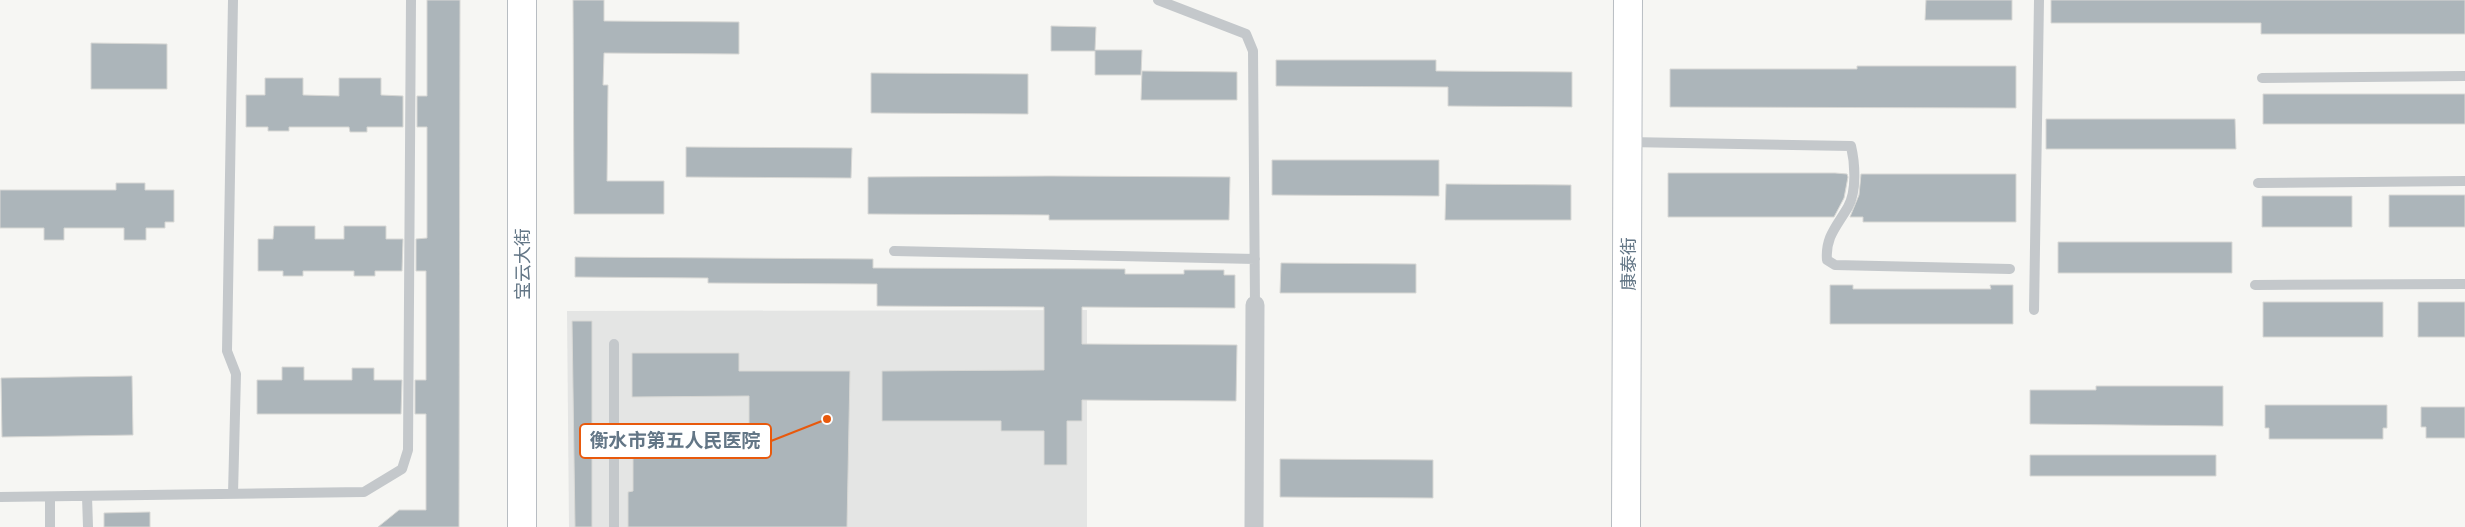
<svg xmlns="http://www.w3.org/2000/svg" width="2465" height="527" viewBox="0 0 2465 527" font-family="Quicksand,'Noto Sans SC',sans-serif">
<rect width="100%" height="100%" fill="#f6f6f3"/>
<!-- built -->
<path fill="#e4e5e4" d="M1087,310V527H569L567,311Z"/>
<!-- building -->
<path fill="#acb5ba" stroke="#d8d8d5" d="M427,0H460L459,527H378L399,510H426V414H415V380H426V271H416V239L427,238V127H417V96H427Z
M573,0H604V21L739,22V54L604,53L603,85H608L607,181H664V214H574Z
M1926,0H2012V20H1925Z
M2051,0H2465V34H2261V23H2051Z
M1051,26L1096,27L1095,50H1142L1141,75H1095V51H1051Z
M91,43L167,44V89H91Z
M1276,60H1436V71L1572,72V107L1448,106V87L1276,86Z
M1857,66H2016V108L1670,107V69H1857Z
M1142,71L1237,72V100H1141Z
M871,73L1028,74V114L871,113Z
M265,78H303V95L339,96V78H381V95L403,96V127H367V132H350L349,127H289V131H268V127H246V95H265Z
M2263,94H2465V124H2263Z
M2046,119H2235L2236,149H2046Z
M686,147L852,148L851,178L686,177Z
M1272,160H1439V196L1272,195Z
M1668,173H1835L1847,174L1848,177L1844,198L1834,217H1668Z
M1861,174H2016V222H1863V217H1850L1859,195Z
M1049,176L1230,177L1229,220H1049V215L868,214V177Z
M116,183H145V190H174V222H165V228H146V240H124V228H64V240H44V228H0V190H116Z
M1446,184L1571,185V220H1445Z
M2389,195H2465V227H2389Z
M2262,196H2352V227H2262Z
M274,226H315V239H344V226H386V239H403L402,271H375V276H354V271H303V276H283V271H258V239H273Z
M2058,242H2232V273H2058Z
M575,257L873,259V268L1125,269V274H1184V270H1224V275H1235V308L1082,307V344L1237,345L1236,401L1082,400V421H1067V465H1044V431H1001V421H882V371L1044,370V307L877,306V284L708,283V278L575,277Z
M1281,263L1416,264V293H1280Z
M1830,285H1853V289H1991L1990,285H2013V324H1830Z
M2263,302H2383V337H2263Z
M2418,302H2465V337H2418Z
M572,321H592V527H575Z
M632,353H739V371H850L847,527H628V492L633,491V438L749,437V396L632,397Z
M282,367H304V380H352V368H374V380H402L401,414H257V380H282Z
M132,376L133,435L2,437L1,378Z
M2096,386H2223V426L2030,424V390H2096Z
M2265,405H2387V428H2383V439H2269V428H2265Z
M2421,407H2465V438H2426V427H2421Z
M2030,455H2216V476H2030Z
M1280,459L1433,460V498L1280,497Z
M150,512V527H104V513Z"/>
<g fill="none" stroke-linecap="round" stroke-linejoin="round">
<defs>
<path id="secondary" d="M522,527V0
M1626,527L1628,0"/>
</defs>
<!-- secondary casing -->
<use href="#secondary" stroke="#b8bdc2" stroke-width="30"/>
<!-- lane -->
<path stroke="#c4c8cb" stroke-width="10" d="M233,0L227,351L236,374L233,494
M1158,0L1246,34L1253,51L1255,305
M2262,78L2465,76
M1628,142L1851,146C1855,163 1857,191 1848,207C1837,226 1825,237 1827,260L1835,265L2010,269
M2258,183L2465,181
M894,251L1255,259
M2255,285L2465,284
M2034,310L2039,0
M614,344V527
M87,496L88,527
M0,497L364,492L402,469L408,450L411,0
M50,497V527"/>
<!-- street -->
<path stroke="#c4c8cb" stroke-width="19" d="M1254,527L1255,305"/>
<!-- secondary -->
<use href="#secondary" stroke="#fff" stroke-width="28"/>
</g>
<g text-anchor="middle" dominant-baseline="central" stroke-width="5" stroke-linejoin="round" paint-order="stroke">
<!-- street labels -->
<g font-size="18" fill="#637686" stroke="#fff">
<text transform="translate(522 264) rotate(-90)">宝云大街</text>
<text transform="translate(1628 264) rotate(-90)">康泰街</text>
</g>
</g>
<!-- callouts -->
<path fill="none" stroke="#e8590c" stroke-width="2" d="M827 419L771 441"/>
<circle fill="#e8590c" stroke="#fff" stroke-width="2" cx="827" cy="419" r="5"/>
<rect fill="#fff" stroke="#e8590c" stroke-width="2" x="580" y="424" width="191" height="34" rx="5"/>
<g font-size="19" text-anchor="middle" font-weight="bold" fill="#637686">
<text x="675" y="447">衡水市第五人民医院</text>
</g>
</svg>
